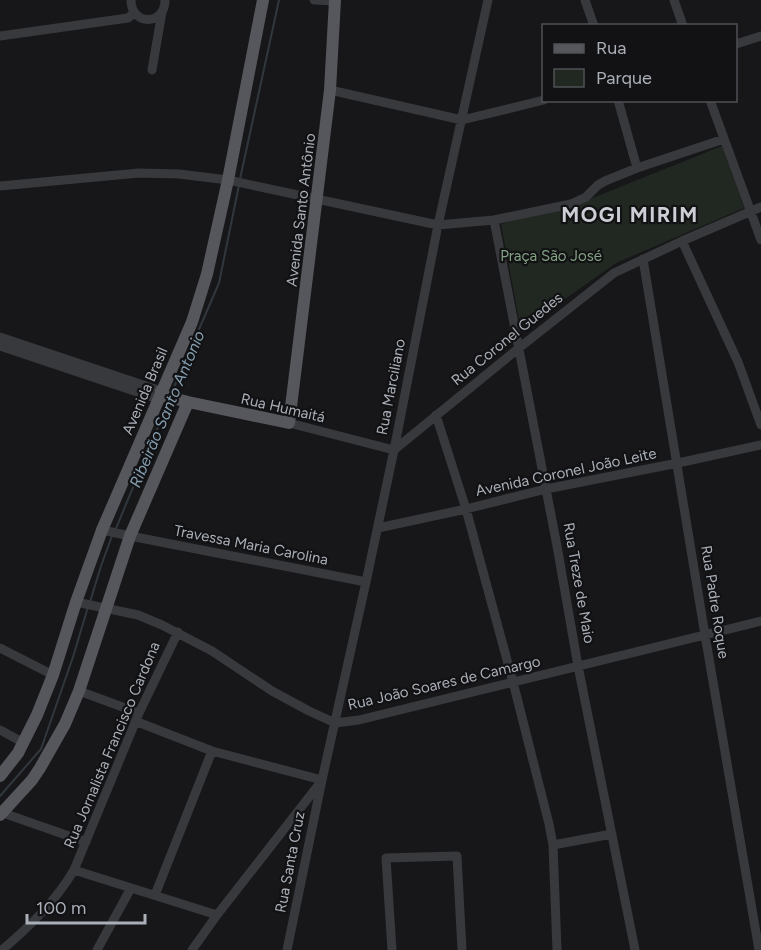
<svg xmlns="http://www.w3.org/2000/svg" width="761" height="950" viewBox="0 0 761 950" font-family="Figtree,sans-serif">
<rect width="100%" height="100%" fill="#171719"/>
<!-- green -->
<path fill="#212822" d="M722,146L744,208L616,263L521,330L501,224L585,201Z"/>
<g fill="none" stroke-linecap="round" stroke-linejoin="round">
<!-- stream -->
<path stroke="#30383e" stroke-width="2" d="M240,179L279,0
M172,392L219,283L239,185
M115,531L169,400
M90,602L101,566L112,536
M0,796L41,749L73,657L88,607"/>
<!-- minor -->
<path stroke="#38393d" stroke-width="9" d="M131,0C131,26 165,26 165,0
M314,0L335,1
M585,0L594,26
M674,0L683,26
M0,36L128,18L134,13
M736,44L761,36
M152,70L162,12
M330,90L462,120L544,100
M618,100L637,168
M710,100L761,240
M0,186L139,173L179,174L228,180L438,225L494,220L571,204L586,197L598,185L605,181L637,168L724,139
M494,220L557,546L578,666L635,950
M682,241L738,362L761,425
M643,259L705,635L759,950
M0,337L161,391
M0,346L158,399
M436,415L466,509L513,682L549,824L553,845L557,950
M289,423L394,450L519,348L614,273L682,241L761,207
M378,528L466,509L546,489L678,463L761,445
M102,530L130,536L366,582
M76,602L138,615L162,625L212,651L272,691L309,711L335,723L359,720L761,621
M0,648L53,675
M79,691L139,713
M135,721L212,751L322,780
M0,730L24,743
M3,813L86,842
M553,845L612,834
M74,870L217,915
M155,895L212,751
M2,950C30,926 55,902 74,870L139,713L178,632
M97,950L131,888
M192,950L217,915L320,783
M287,950L322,780L366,582L394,450L438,225L488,0
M392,950L386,858L457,856L462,950"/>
<!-- major -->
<path stroke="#55575c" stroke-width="12" d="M161,391L165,396L188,402L289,423L330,90L335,0
M0,776L18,753L37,715L53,675L76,602L102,530L192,322L207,274L228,180L263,0
M0,815L32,780L40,768L65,724L79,691L130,536L188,402"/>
</g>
<g text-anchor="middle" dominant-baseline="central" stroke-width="4.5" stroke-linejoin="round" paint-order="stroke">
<!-- street labels -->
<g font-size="15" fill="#aaafb8" stroke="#121214">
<text transform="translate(301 210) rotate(-83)">Avenida Santo Antônio</text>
<text transform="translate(507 339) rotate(-39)">Rua Coronel Guedes</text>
<text transform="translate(391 387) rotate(-79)">Rua Marciliano</text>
<text transform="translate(145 391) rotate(-67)">Avenida Brasil</text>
<text transform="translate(283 408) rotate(13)">Rua Humaitá</text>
<text transform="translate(566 472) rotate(-12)">Avenida Coronel João Leite</text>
<text transform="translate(251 545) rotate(11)">Travessa Maria Carolina</text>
<text transform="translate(579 583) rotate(80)">Rua Treze de Maio</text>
<text transform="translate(715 602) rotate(81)">Rua Padre Roque</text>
<text transform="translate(444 683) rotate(-13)">Rua João Soares de Camargo</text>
<text transform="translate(112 745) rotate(-67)">Rua Jornalista Francisco Cardona</text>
<text transform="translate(290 862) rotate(-79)">Rua Santa Cruz</text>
</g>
<!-- park labels -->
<g font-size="15" fill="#83a183" stroke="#121214">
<text x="551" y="256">Praça São José</text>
</g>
<!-- water labels -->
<g font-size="16" font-style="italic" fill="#849eb0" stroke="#121214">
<text transform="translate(167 409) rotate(-67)">Ribeirão Santo Antonio</text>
</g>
<!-- district labels -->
<g font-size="21" font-weight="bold" letter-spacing="1.5" fill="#cbced4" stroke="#121214">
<text x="630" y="214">MOGI MIRIM</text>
</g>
</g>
<!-- legend -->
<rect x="542" y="24" width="195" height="78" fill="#121214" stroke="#4f5156" stroke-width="1.5"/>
<rect x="554" y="44" width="30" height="9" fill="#55575c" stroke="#4f5156" stroke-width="1.5"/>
<text x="596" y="54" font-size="18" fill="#aaafb8">Rua</text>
<rect x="554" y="69" width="30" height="18" fill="#212822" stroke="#4f5156" stroke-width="1.5"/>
<text x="596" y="84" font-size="18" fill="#aaafb8">Parque</text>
<!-- scale -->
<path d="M27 914v9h118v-9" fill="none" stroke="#aaafb8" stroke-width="3"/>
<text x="36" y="914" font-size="18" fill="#aaafb8" stroke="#121214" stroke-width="4.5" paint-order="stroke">100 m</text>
</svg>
